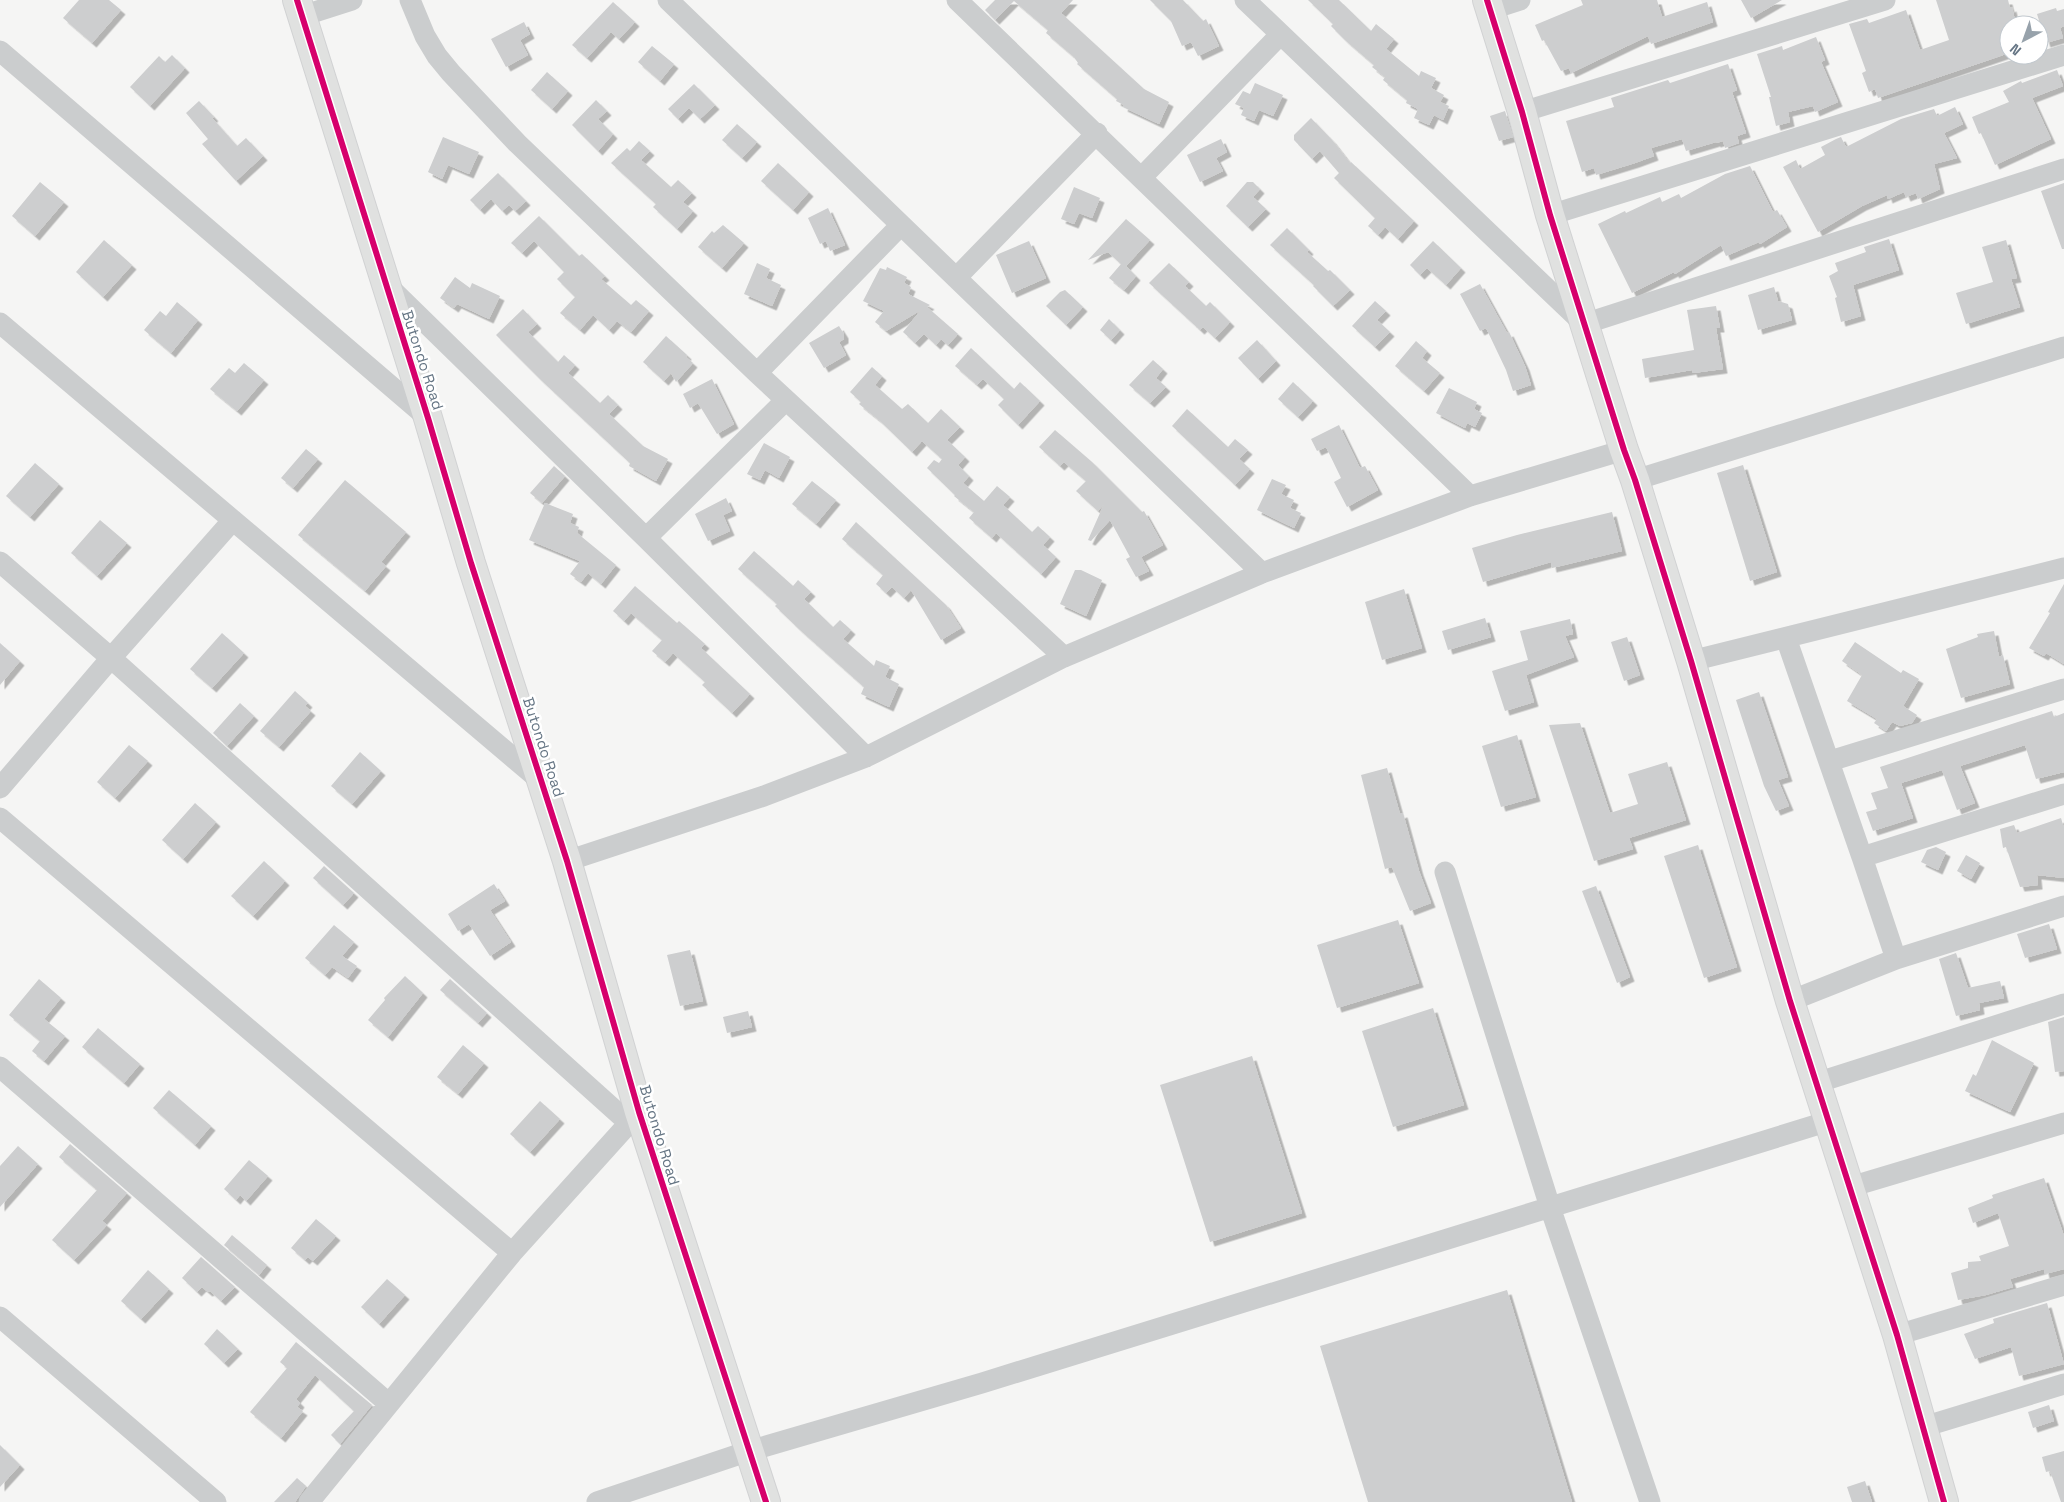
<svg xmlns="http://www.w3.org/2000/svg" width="2064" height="1502" viewBox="0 0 2064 1502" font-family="'Space Grotesk',sans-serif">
<defs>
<filter id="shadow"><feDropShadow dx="4.5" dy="4.5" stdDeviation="0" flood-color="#0004"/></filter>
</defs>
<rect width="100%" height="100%" fill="#f5f5f4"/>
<!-- building -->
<path fill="#cdcecf" filter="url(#shadow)" d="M79,0H109L121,10L92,43L63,18Z
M995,0H1073L1061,13L1144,89L1169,102L1159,124L1123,107L1124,105L1116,101L1117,99L1077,64L1078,63L1074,57L1046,33L1048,30L1014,1L995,20L985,10Z
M1150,0H1183L1203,21L1206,19L1219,46L1198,56L1191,42L1182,46L1171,21Z
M1308,0H1339L1371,31L1376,24L1394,39L1386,49L1419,76L1421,71L1436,78L1431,88L1444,95L1440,102L1449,106L1443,120L1434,115L1429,125L1414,118L1418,109L1406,103L1407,100L1383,80L1385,77L1372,67L1374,65L1345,40L1331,26L1333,24Z
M1581,0H1657L1662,17L1707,2L1713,22L1651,44L1648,36L1571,73L1569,68L1561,71L1544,40L1542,41L1535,25L1583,5Z
M1741,0H1782L1751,18Z
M1936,0H2008L2010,8L2012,7L2016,25H2009V53L1878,98L1875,89L1869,92L1862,73L1866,71L1849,24L1867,19L1869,23L1906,10L1920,50L1949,40Z
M613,2L635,22L619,39L611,32L587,58L572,45Z
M2056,8L2057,11L2064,9V26L2060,28L2063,38L2046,43L2037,14Z
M524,22L530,34L520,40L528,55L506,67L491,39Z
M1816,37L1825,60L1821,62L1838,102L1815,112L1813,106L1788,112L1790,122L1776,126L1769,97H1771L1757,54L1782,46L1783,50Z
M652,46L674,64L660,81L638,62Z
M172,55L185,68L150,106L130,87L159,56L165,62Z
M1728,64L1737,90L1732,92L1746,133L1737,136L1739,143L1725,148L1723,141L1716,143V142L1686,151L1682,139L1651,148L1654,156L1635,163L1596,175L1594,168L1582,172L1566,121L1614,107L1611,98L1668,80L1670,83Z
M2057,70L2063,86L2032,98L2051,139L1995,165L1981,133L1979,134L1972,117L2009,102L2003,91L2021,81L2022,83Z
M547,72L568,91L552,109L531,90Z
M1255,83L1283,95L1273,116L1259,110L1254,121L1241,115L1244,108L1235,104L1243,91L1250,94Z
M694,84L715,105L700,119L689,108L678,119L668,109Z
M596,100L607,111L598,119L613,134L598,151L572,125Z
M199,101L214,117L212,118L237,146L246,138L263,156L236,181L202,144L208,139L186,113Z
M1955,107L1963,124L1944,133L1957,158L1934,164L1940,189L1918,199L1916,193L1906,197L1904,192L1888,199L1887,195L1862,206L1818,232L1783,167L1796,160L1800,169L1825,155L1821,147L1836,139L1841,137L1846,147L1901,119L1934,109L1937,116Z
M1505,111L1513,137L1499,141L1490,116Z
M1311,118L1332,140L1350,163L1351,162L1414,221L1398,239L1385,227L1378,235L1368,226L1375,218L1334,178L1339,173L1320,151L1312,159L1294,140V135Z
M737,124L757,142L742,158L722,140Z
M443,137L479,152L469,174L448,165L442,179L428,172Z
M1221,139L1227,152L1216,158L1223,171L1200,182L1187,155Z
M639,141L650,151L641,160L671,187L678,180L692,193L683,202L693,211L677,229L653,207L656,204L611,163L627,148L630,151Z
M778,163L809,192L793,210L761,181Z
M1750,166L1773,212L1777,210L1787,227L1760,244L1759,242L1726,256L1721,245L1675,274L1674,272L1632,293L1598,224L1625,211L1626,213L1660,197L1662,202L1679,194L1681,198L1725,174Z
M498,173L526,201L515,211L509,205L502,211L491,199L480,210L470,200Z
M40,182L64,202L35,236L12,216Z
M1247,182H1253L1260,189L1253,197L1266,209L1248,227L1226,206Z
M2064,183V249H2062L2041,191Z
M1074,187L1100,198L1092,218L1079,213L1074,224L1061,219Z
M828,208L845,245L830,251L826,241L820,244L808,218Z
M539,216L579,256L582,254L605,276L601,279L631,305L636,300L649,311L631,332L617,321L609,330L593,315L580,330L560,313L575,297L557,279L564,272L534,241L522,253L511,243Z
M1126,219L1150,240L1126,266L1136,276L1124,290L1109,278L1121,264L1108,252L1088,260Z
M723,225L744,243L722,268L698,247L712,231L714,233Z
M1287,228L1309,250L1307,252L1328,271L1330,270L1350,290L1333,306L1313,286L1314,285L1270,245Z
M1889,239L1899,270L1853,285L1861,316L1841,322L1835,298L1837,297L1829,276L1838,271L1835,263L1866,252L1864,247Z
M104,240L132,265L103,297L76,272Z
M2006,240L2017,278L2011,279L2020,307L1966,324L1956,293L1993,282L1982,247Z
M1029,241L1046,278L1012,293L996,255Z
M1433,241L1461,268L1446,285L1427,268L1420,275L1410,265Z
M757,263L770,269L766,278L781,285L772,306L744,294Z
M1169,263L1189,282L1185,286L1206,306L1210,302L1230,322L1215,338L1203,327L1200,330L1149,283Z
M887,267L907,277L904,283L911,287L908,294L930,305L927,307L958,334L948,345L941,339L936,345L924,334L915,343L903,332L921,310L886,331L875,322L884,311L863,301L880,268L886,270Z
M455,277L470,288L472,283L500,296L489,319L457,304L454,308L440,298Z
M1480,284L1507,333L1509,332L1525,366L1531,385L1513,391L1506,370L1486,328L1480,331L1460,294Z
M1774,287L1778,301L1788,304L1792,320L1758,330L1748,295Z
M1065,290L1083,307L1066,325L1046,306L1060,292Z
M1375,301L1386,311L1377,320L1390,332L1375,347L1352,326Z
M177,302L198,320L171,353L144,330L160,311L166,316Z
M1716,306L1720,328H1716L1723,369L1693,373L1692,370L1645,378L1642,359L1694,350L1687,310Z
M523,309L537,324L528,332L558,362L564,355L575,365L568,373L600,403L608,395L618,405L609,414L643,446L668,459L656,481L629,466L630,463L541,380L496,335Z
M1109,319L1120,330L1111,340L1100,330Z
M839,326L844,334V339L839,342L846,355L824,368L809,343Z
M666,336L687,355L686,357L693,363L676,382L671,373L664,381L643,362Z
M1257,340L1276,361L1258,379L1238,358Z
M1416,341L1427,351L1422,358L1440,373L1424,391L1395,366Z
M971,348L1014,389L1020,382L1040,401L1018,425L998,405L1004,399L983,379L977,385L955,366Z
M1153,360L1163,369L1156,378L1166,387L1150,403L1129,385Z
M244,363L264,380L237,411L210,389L229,368L235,373Z
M872,367L882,376L875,385L902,409L908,404L928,423L941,409L960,427L947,440L965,457L958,465L969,476L963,483L984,501L997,486L1010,497L1003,505L1032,532L1038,526L1050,537L1043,545L1056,557L1041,574L996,533L992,538L969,518L974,512L954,496L955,495L927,468L934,460L939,463L942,459L922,441L912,452L879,420L859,404L861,402L850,392Z
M712,379L734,424L717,434L698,403L690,408L683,394Z
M1293,382L1313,401L1298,417L1278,399Z
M1449,388L1477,402L1474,409L1482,413L1475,427L1467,423L1465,428L1436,413Z
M1187,409L1228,447L1235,439L1248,450L1239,459L1250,469L1235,485L1172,426Z
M1339,425L1360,468L1365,466L1378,490L1347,507L1334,482L1341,478L1326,447L1317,451L1311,439Z
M1055,430L1092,462L1142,512L1144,511L1163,545L1141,557L1149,571L1136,577L1126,559L1130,557L1110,520L1091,541L1088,540L1104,504L1098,511L1076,491L1086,481L1064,462L1060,466L1039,447Z
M764,443L790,457L779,478L765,470L760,480L747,474Z
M306,449L318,459L293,488L281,478Z
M35,463L59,484L30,517L6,496Z
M1743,465L1777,572L1750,581L1717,473Z
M554,466L565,476L542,503L530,493Z
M1272,479L1286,485L1281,494L1294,500L1290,508L1301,513L1294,528L1257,510Z
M345,480L406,532L381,562L386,566L365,591L298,535Z
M812,481L836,500L816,524L792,504Z
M726,498L732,511L723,515L730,531L708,541L695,514Z
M545,503L573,514L570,523L579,527L577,533L616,565L601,584L588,573L581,582L570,574L580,561L529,540Z
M1612,512L1622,551L1552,568L1551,562L1483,582L1472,548L1517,535Z
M100,520L127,543L97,576L71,553Z
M856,522L946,605L961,628L941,640L911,590L904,598L892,587L886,593L876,584L883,575L842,539Z
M754,551L793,586L798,580L811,592L804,599L833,627L840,620L851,630L843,639L874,666L876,660L890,666L885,677L899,684L889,707L861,694L864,687L799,629L775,606L777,604L738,569Z
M1075,570H1081L1102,580L1086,616L1060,604Z
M2064,584V664L2046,653L2044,656L2029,648L2050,613L2048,612Z
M635,586L677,623L679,621L705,644L701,648L750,694L732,713L702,685L705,682L673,653L665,662L652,651L662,640L631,613L624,621L613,611Z
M1404,589L1422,648L1382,660L1365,602Z
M1485,618L1491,637L1448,650L1442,631Z
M1570,619L1573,634L1565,636L1574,657L1526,675L1534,702L1505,711L1492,671L1528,660L1520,631Z
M1994,631L1999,657L2003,655L2010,684L1961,698L1946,649L1978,637L1977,634Z
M222,633L244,653L212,688L190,669Z
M1627,637L1640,675L1624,681L1611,642Z
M1855,642L1901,673L1903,670L1919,679L1903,706L1917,715L1912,723L1900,726L1892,722L1886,731L1874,723L1877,719L1847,701L1862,675L1842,661Z
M0,643L20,661L0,685Z
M295,691L308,703L305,706L311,711L279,747L260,731Z
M1759,692L1788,777L1778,780L1789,806L1776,811L1764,786L1736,700Z
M240,703L254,716L227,746L213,733Z
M2052,711L2054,717L2064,713V772L2036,779L2025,745L1960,766L1975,803L1957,810L1942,770L1901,783L1913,818L1873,831L1866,812L1877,809L1871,793L1888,788L1880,767Z
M1580,723L1610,813L1638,804L1628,774L1667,762L1686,820L1629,838L1633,849L1594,861L1549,725Z
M1517,735L1536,797L1501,807L1482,746Z
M129,745L148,761L115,798L97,782Z
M360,752L381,771L352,804L331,786Z
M1387,768L1400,814L1403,813L1419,871L1431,903L1410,911L1392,867L1385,869L1361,775Z
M195,803L216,822L183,859L162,840Z
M2061,818L2064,828V878L2037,875L2038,885L2020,887L2006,847L2003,848L2000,829L2014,825L2017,833Z
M1698,845L1737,967L1704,978L1664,856Z
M1936,847L1946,852L1938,870L1921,862L1927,850Z
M1966,855L1980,863L1971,879L1957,871Z
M264,861L285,881L253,916L231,896Z
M324,866L354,893L343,905L313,878Z
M494,884L505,901L490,910L511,942L490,956L469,924L458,931L448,914Z
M1596,886L1630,977L1617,983L1582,891Z
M1398,920L1419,983L1337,1008L1317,945Z
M2049,924L2057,949L2025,958L2017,934Z
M334,925L354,942L342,956L357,966L348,978L332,967L325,975L305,958Z
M690,950L703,1001L680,1006L667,955Z
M1956,953L1968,988L2000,981L2004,998L1979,1003L1980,1010L1956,1016L1939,959Z
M405,976L423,993L388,1037L368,1020L385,1000L384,998Z
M39,979L61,998L44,1019L65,1036L44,1061L32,1051L40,1041L9,1015Z
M450,979L487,1013L478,1023L440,990Z
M1433,1008L1464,1105L1393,1127L1362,1031Z
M748,1011L752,1027L727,1033L723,1017Z
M2064,1017V1071L2055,1072L2048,1022Z
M98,1028L140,1064L124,1083L82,1047Z
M1992,1040L2034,1063L2010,1112L1965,1091L1973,1074L1976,1076Z
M463,1045L484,1063L458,1094L437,1077Z
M1252,1056L1302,1213L1210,1242L1160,1085Z
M169,1090L211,1126L195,1145L153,1108Z
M540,1101L560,1119L530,1152L510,1134Z
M70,1144L127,1193L102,1221L107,1225L74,1260L52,1240L97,1190L59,1157Z
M18,1146L38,1164L0,1207V1166Z
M249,1160L268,1176L246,1201L240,1195L236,1200L224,1189Z
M2044,1178L2064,1236V1269L2045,1274L2044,1269L2010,1279L2013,1287L1986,1295L1958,1300L1951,1273L1968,1268V1262L1981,1261L1979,1256L2009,1246L1998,1213L1973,1223L1968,1208L1993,1198L1992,1195Z
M316,1219L336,1236L313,1261L308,1257L305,1260L291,1248Z
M232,1235L267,1265L259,1275L224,1245Z
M201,1257L235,1287L221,1301L210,1291L208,1292L202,1287L197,1292L182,1278Z
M148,1270L169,1289L141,1319L121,1301Z
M387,1279L405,1295L379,1324L361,1307Z
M1507,1290L1572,1502H1368L1320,1346Z
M2047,1303L2064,1364L2019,1376L2011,1347L1975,1359L1964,1334L1994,1323L1993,1319Z
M217,1329L238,1349L224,1363L204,1344Z
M296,1342L372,1405L340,1444L331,1435L354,1411L315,1375L296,1399L300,1403L297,1407L303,1411L281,1438L250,1412L287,1368L280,1362Z
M2049,1405L2054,1421L2033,1428L2028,1412Z
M0,1445L20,1465L0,1487Z
M2064,1451V1502H2061L2050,1471L2046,1472L2042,1457Z
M297,1478L306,1486L295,1502H274Z
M1865,1481L1872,1502H1852L1847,1487Z"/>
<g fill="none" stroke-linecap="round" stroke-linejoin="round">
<defs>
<path id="secondary" d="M297,0L428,418L471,563L567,861L639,1112L766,1502
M1487,0L1522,112L1550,215L1624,450L1635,480L1691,661L1790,1001L1897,1335L1944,1502"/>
</defs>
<!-- secondary casing -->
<use href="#secondary" stroke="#d1d2d3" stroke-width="30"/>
<!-- street -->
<path stroke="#cbcdce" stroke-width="21" d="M410,0L425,36L437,56L451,73L517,143L757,373L1064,657
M668,0L1262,573
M957,0L1470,496
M1245,0L1584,324L2064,169
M1489,10L1520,0
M302,16L352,0
M0,51L428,418
M1522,112L1885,0
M1142,177L1280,35
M1550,215L2064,55
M956,278L1097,133
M387,285L646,538L866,757
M0,323L542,782
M757,373L901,225
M1635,480L2064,347
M646,538L786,400
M0,562L111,658L629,1123
M1786,638L1862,857L2064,794
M1691,661L2064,568
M1830,761L2064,689
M0,788L111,658L233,520
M0,818L512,1253
M1862,857L1896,959L2064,906
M567,861L764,796L866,757L1064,657L1262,573L1470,496L1624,450
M1445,872L1550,1207L1650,1502
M1790,1001L1896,959
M0,1067L388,1403
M1816,1083L2064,1004
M1850,1187L2064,1123
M0,1317L216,1502
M1897,1335L2064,1285
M1923,1427L2064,1384
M309,1502L512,1253L639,1112
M597,1502L749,1451L982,1383L1829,1121"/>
<!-- secondary -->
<use href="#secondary" stroke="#e0e1e0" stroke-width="28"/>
<defs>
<path id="cycleway" d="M297,0L428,418L471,563L567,861L639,1112L766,1502
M1487,0L1522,112L1550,215L1624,450L1635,480L1691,661L1790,1001L1897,1335L1944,1502"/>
</defs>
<!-- cycleway casing -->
<use href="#cycleway" stroke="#fff" stroke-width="9"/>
<!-- cycleway -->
<use href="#cycleway" stroke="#d6006c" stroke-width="6"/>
</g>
<g text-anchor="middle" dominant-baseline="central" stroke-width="5" stroke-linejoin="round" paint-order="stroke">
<!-- street labels -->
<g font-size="15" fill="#657584" stroke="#fff">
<text transform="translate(423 360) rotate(72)">Butondo Road</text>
<text transform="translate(544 747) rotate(72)">Butondo Road</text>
<text transform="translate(660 1135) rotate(73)">Butondo Road</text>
</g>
</g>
<!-- north arrow -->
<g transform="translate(2024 40) rotate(221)"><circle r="24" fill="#ffffff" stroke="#c1c8ce"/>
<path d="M0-4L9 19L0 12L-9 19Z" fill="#97a2ab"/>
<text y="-8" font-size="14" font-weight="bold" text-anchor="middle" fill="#657584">N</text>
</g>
</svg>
